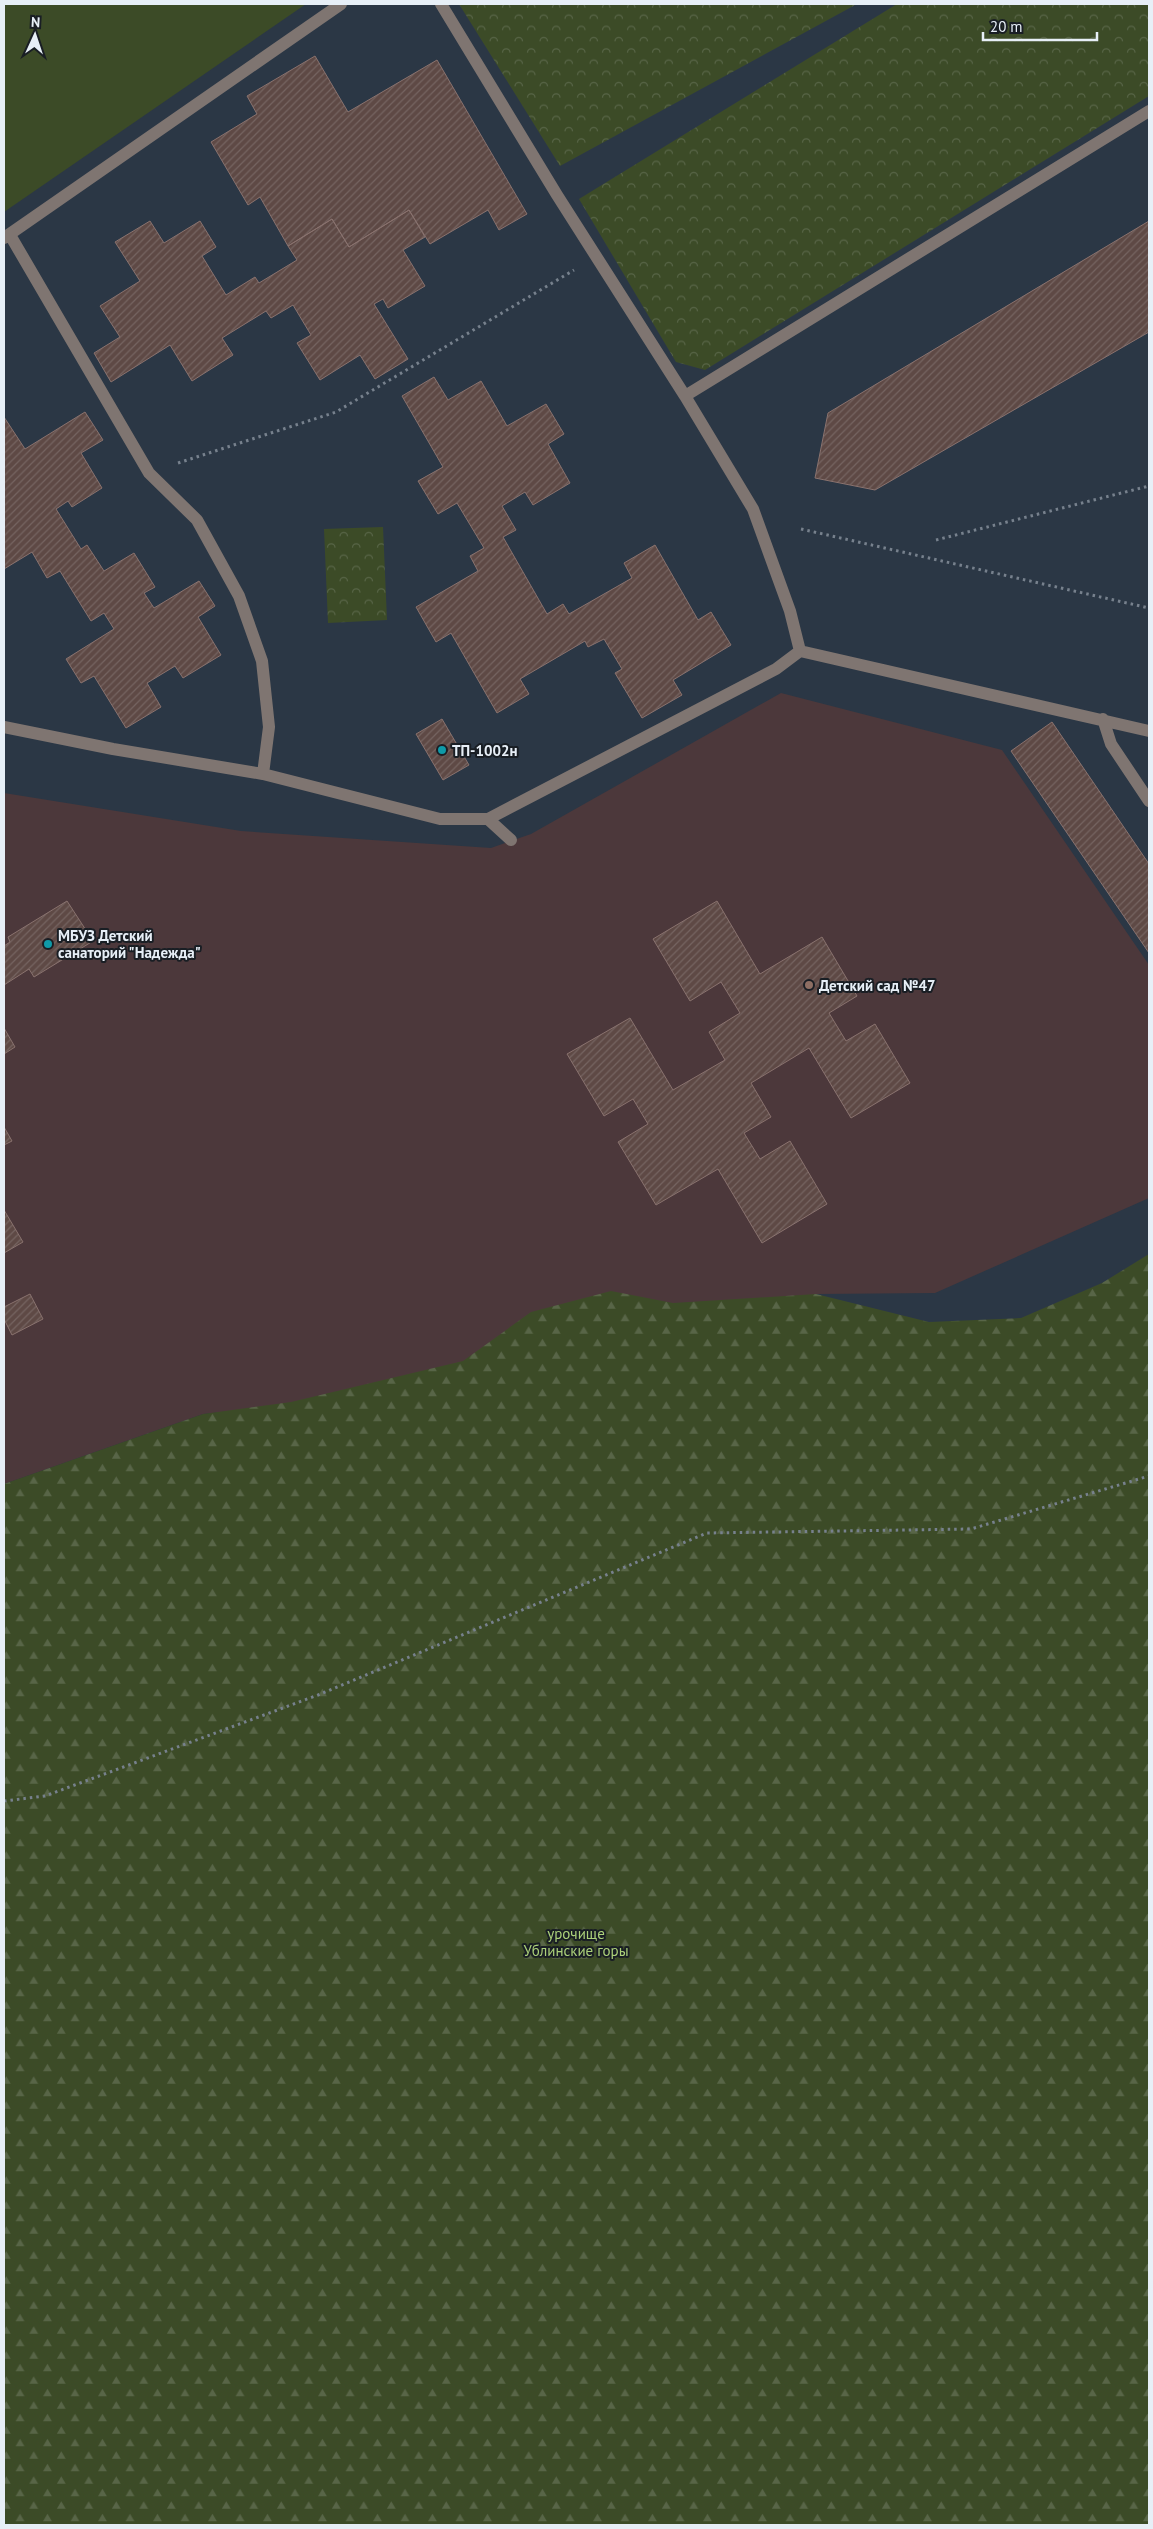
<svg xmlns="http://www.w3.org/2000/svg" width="1153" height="2529" viewBox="0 0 1153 2529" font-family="'PT Sans',sans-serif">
<defs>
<pattern id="forest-firs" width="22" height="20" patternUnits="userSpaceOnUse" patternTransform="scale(1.25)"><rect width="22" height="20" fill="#3c4b27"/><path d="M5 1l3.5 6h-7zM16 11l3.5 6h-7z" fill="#586547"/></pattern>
<pattern id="park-crowns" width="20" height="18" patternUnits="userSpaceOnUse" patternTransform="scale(1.25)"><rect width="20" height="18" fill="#3c4b27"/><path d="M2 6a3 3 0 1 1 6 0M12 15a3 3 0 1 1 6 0" fill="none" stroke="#586547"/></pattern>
<pattern id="building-hatch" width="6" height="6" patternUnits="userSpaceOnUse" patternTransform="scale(1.25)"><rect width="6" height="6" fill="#5e4945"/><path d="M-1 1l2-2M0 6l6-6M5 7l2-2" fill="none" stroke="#756461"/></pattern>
</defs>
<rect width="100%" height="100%" fill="#2b3745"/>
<!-- education -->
<path fill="#4c383b" d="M781,693L1002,750L1149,965V1198L935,1293L816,1294L710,1362L203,1414L4,1484V793L241,831L491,848L531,834Z"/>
<!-- grass -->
<path fill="#3c4b27" d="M4,4H306L4,212Z"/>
<!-- forest -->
<path fill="url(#forest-firs)" d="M1149,1254V2525H4V1484L203,1414L291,1402L463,1361L531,1312L611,1291L673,1303L816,1294L929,1322L1021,1318L1102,1283Z"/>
<!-- park -->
<path fill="url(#park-crowns)" d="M459,4H857L560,166Z
M897,4H1149V96L705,370L676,362L579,199Z
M383,527L387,620L328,623L324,529Z"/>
<!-- building -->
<path fill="url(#building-hatch)" stroke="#89726e" d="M315,56L348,112L437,60L527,214L499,230L488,210L430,244L409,210L349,247L332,219L288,246L260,197L248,205L211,142L257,114L247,96Z
M409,210L425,237L403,250L425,286L388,308L383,299L374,304L408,359L375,379L360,355L320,380L297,343L311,335L293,305L271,318L266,311L222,338L233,355L192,381L170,345L111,382L94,353L120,337L100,306L140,281L115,242L150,221L164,243L200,221L216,247L202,256L226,295L255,277L259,283L297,260L288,246L332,219L349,247Z
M1149,221V332L875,490L815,478L828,413Z
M434,377L448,400L481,381L507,426L546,404L564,434L548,444L570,483L533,505L525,492L502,506L516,530L503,537L547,614L563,604L569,614L632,578L624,563L655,545L698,620L711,612L731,645L673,680L682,695L642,718L615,673L622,669L604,639L588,647L585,641L520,679L529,694L497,713L451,633L436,642L416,607L478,571L470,556L484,548L457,503L438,514L418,481L443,467L402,396Z
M85,412L103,440L81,453L102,488L72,507L68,501L56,509L81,549L87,545L104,571L134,553L155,587L144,593L154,608L199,581L215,606L198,617L221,655L183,678L175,666L147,683L161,707L126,728L94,676L81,683L66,659L114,629L104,613L91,621L60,571L47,578L32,552L4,569V417L25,449Z
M442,719L469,765L443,780L416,734Z
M1052,722L1149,864V953L1011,751Z
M67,901L93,941L34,977L29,969L4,985V946L10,942L8,937Z
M717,901L760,974L822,937L857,996L829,1013L846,1041L875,1024L910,1083L851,1118L809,1048L751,1083L771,1117L744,1133L760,1159L790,1141L827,1204L762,1243L718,1169L656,1205L618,1142L648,1124L633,1099L604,1116L567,1054L630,1018L673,1090L725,1060L709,1032L740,1013L721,982L690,1001L653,939Z
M4,1028L15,1047L4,1054Z
M4,1127L12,1141L4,1145Z
M4,1210L23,1242L4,1253Z
M30,1294L43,1319L12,1335L4,1319V1307Z"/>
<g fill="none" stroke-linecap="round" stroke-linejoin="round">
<!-- path -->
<path stroke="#77818d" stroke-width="3" stroke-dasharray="2.5 4" stroke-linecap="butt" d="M178,463L336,412L574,270
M801,529L1149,608
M936,540L1149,486
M4,1801L45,1796L318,1695L707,1533L971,1529L1149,1476"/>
<!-- minor -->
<path stroke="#7f7571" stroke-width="12" d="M441,4L557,195L685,396L753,509L790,611L800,651
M10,235L149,473L197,520L239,596L262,661L269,727L263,774
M4,238L341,4
M685,396L1149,111
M1103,719L1111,744L1149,801
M4,727L113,749L263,774L440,819H488L776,669L800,651L1149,731
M488,819L511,840"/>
</g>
<!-- markers -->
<g fill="#0f9aa8" stroke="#191e24" stroke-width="2">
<circle cx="442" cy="750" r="5"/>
<circle cx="48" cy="944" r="5"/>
</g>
<circle fill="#8d6e63" stroke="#191e24" stroke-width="2" cx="809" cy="985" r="5"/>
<g text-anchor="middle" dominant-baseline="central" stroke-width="4" stroke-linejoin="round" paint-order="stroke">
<!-- poi labels -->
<g font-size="15" font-weight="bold" fill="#e7eff7" stroke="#191e24" text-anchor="start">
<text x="452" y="750">ТП-1002н</text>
<text x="58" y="935">МБУЗ Детский<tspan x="58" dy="17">санаторий "Надежда"</tspan></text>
<text x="819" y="985">Детский сад №47</text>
</g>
<!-- park labels -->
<g font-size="15" fill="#acd17a" stroke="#191e24">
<text x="576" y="1933">урочище<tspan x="576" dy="17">Ублинские горы</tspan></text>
</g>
</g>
<!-- border -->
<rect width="1153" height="2529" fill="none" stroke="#e7eff7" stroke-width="10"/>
<!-- north arrow -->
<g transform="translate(35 35) rotate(3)" stroke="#191e24" stroke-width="4" paint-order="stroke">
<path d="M0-4L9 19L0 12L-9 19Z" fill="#e7eff7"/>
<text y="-8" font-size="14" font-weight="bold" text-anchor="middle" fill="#e7eff7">N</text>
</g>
<!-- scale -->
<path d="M983 32v8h114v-8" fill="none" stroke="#e7eff7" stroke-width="2.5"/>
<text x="990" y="32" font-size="15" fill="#e7eff7" stroke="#191e24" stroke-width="4" paint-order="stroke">20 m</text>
</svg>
